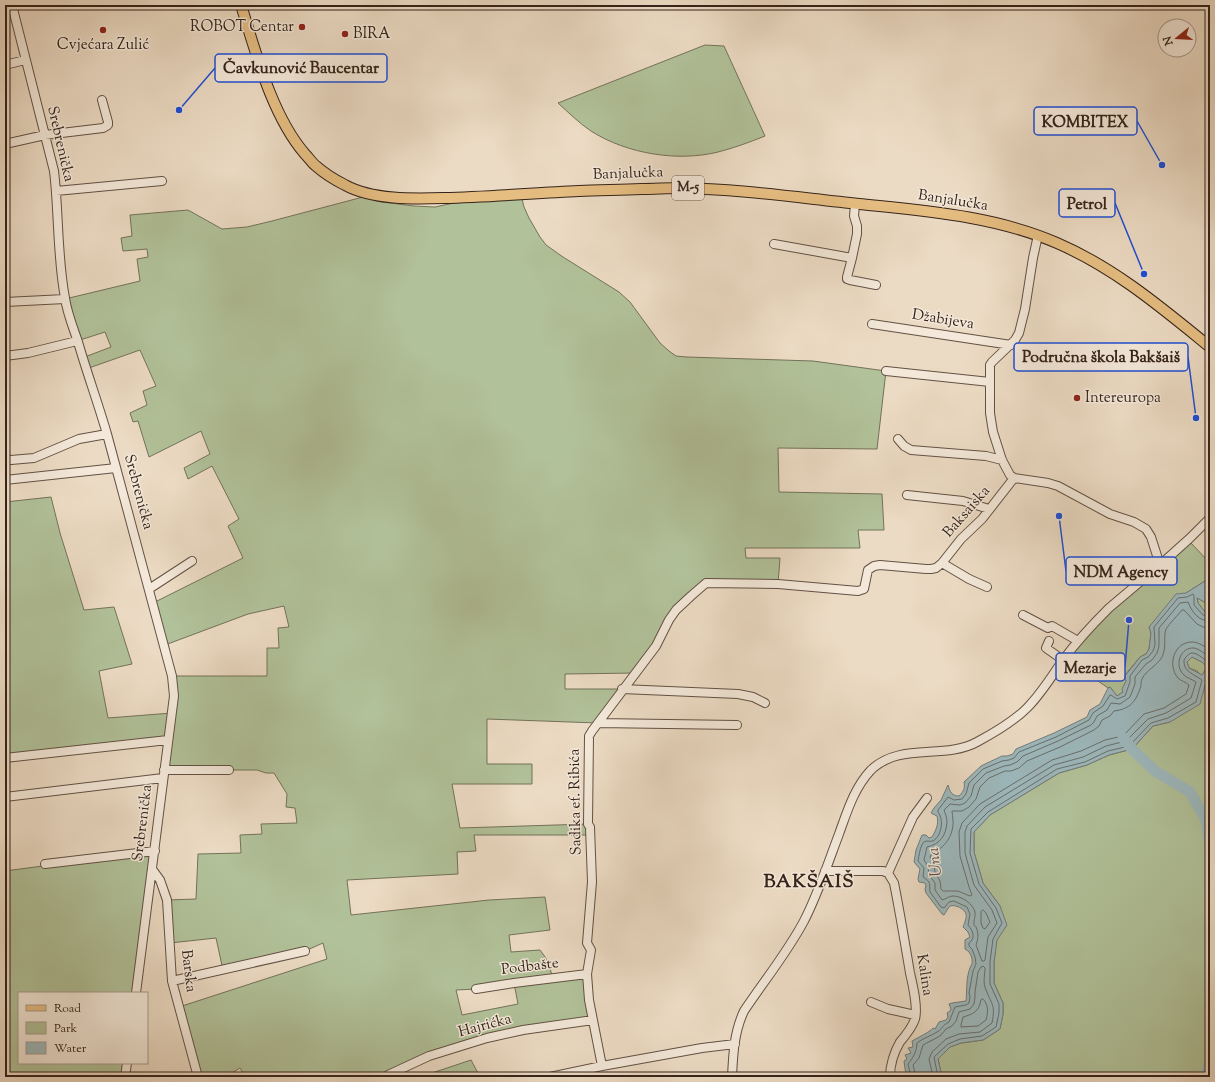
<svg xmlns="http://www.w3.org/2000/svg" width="1215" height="1082" viewBox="0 0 1215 1082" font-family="'Sorts Mill Goudy',serif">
<rect width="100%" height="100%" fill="#ecdbc4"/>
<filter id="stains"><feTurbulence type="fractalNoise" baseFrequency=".005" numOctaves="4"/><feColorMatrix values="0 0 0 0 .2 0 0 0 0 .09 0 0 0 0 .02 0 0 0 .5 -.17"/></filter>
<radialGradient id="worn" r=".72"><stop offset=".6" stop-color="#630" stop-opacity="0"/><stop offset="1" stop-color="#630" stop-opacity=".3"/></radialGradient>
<!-- green -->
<path fill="#b1c199" stroke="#73725a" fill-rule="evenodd" d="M705,45L724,46L765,136C750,142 734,148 718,152C678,162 627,154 591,131C579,123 569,113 558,103Z
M521,195L524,207L529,218L540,237L546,245L563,257L619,292L630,302L660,343L669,351L676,356L687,357L813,361L886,371L877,449L778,448L779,492L882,494L884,530H858L860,548H745L746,558H780L778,584L706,583L691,596L637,673L565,674V689H622L598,723L487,719V764H532V784H452L460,828L588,824L590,835H474L476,851L457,852L458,874L347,880L351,915L489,900L545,897L550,930L509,935L511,952L540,950L548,961L553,979L587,974L593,1020L523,1030L429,1056L383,1077H245L240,1068L225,1077H198L179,1007L327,959L323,943L305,951L223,970L216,938L170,943L167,900L196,899L198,854L241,853L240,835L262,834L261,824L297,823L295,808L286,807L287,794L274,773H266L257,770H164L168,740L5,758V502L51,497L60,533L84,610L114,607L132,664L99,671L108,718L172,713V676H267V648H279L278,628L289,627L284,606L248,614L165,645L153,603L243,558L228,526L239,519L212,466L188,479L184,468L210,454L201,431L149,457L138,421L133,422L130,413L147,405L143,391L156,386L140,350L86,369L82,358L111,347L105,332L77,341L65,299L140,281L137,259L148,257L147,249L123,251L121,238L132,236L130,215L188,210L222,229L247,227L272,221L363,197L382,202L414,206L435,207L477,198ZM514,983L518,1004L462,1015L456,990L476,989Z
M1190,542L1210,563V576L1205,581L1186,593L1149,627L1151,633L1149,649L1146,654L1140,657L1125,675L1126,681L1123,692L1117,696L1110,687L1108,688L1067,659L1076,646L1086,639L1094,628L1137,587Z
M1197,598L1210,605V612H1205L1198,603Z
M1192,657L1202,662L1207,667L1202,676L1197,671L1189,668L1187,662Z
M1210,673V1077H942L938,1059L950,1047L961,1043L983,1040L1000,1029L1003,1014V1003L994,983V962L1000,906L983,883L974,852V832L990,815L1059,773L1087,765L1109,755L1132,749L1153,726L1170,722Z
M155,851L136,993H19V1063H127L125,1077H5V871Z
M471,1060L480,1077H420Z"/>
<!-- water -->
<path fill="#9db9be" stroke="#737d7c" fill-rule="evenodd" d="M1210,576V605L1197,598L1198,603L1205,612H1210V673L1207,678L1200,704L1170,722L1153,726L1132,749L1109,755L1087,765L1059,773L990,815L974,832V852L983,883L1000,906L1007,925L997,940L994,962V983L1003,1003V1014L1000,1029L983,1040L961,1043L950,1047L938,1059L942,1077H907L905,1069L904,1061L907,1059L905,1055L911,1053L908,1048L913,1047L912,1041C917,1038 930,1032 933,1028L935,1029L939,1022L946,1020L948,1017L947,1013L950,1011L951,1009L949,1004L952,1003L966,1001C967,992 966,977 970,968C971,965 973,964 972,959C971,954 969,951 965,949V940L970,937L968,932L963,927C964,924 967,918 966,914C965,909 955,904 950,906C948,908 946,912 944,915L942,914L926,893L925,889L926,886L925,883L919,882L918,879L920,869L914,862L916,850L922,835H926L929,838L932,837C936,830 939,824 937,816L931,813L934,808L941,800L948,785C950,792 952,796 959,796C964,791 965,788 964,782L981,766L1002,756H1007L1013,754L1016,749L1054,733L1087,717L1090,710L1100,704L1108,688L1110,687L1117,696L1123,692L1122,689L1126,681L1125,676L1140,657L1146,654L1149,649L1151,633L1149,627L1176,594L1186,593L1205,581ZM1192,657L1202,662L1207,667L1202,675L1189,668L1187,662Z"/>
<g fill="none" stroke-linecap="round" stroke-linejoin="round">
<!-- shore -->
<path stroke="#696e6c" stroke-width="1" d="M1210,621C1198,621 1192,612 1188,602L1180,603L1159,628V646L1157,653L1152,660L1146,664L1135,677V684L1130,697L1120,704L1111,703L1107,710L1097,716L1094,722L1091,725L1058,741L1023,756L1017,762L1010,765L1004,766L986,773L974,785L971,796L965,803L960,805L950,804L944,810C945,813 947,818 947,822C946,836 940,844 927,847L924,860L928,866L929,875L935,883V890L942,900C946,899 949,896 953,896C962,896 973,904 975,912C976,916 973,921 974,925C974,926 976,926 976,927C979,934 978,939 976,945L982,961H984L985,960L988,937L997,923L992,910L974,885L965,853V832L967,826L985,807L1054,765L1083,757L1106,746L1126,741L1148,719L1166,713L1191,698L1196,682C1192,679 1186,678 1183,674C1174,664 1181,647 1194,648C1199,649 1206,654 1210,658
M1210,627H1203L1197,624L1184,610H1182C1178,615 1169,624 1166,629C1163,637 1167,647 1162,657C1157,666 1146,670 1142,679C1141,681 1141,684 1141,686C1136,701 1131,709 1114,711L1110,716L1102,720L1099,726L1094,730L1060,747L1027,761L1019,768L1011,771H1005L989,778L980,787L976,799L969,807L962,811H952C952,814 953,817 953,820C954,835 945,848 932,853L930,857L934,864L935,872L940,881L941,889L943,891H958L970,896L972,895L969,887L960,856L959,832L962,823L980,804L1052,760L1081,751L1105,740L1123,736L1144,714L1164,708L1186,694L1189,685C1186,682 1181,681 1178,678C1167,665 1174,642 1192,642C1199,642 1205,647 1210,650
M983,910L986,913L990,922L985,929L983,928L981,923V912Z
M983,999C989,1005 988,1013 986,1020L978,1026L961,1027V1025L963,1017C973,1014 979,1012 981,1000Z
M911,1077L908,1064C913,1058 917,1051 917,1043C923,1038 931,1036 937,1032C943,1029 941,1026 949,1022L955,1007L966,1005L969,1003L970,997L969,993L973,971L976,964L975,957L972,949L969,946V943C976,938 973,931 968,925L970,914L967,907L954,901L949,902L944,908L941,907L930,892C929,883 932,883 923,877L924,868L918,861C919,856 920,846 924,842C926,840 930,842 933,841C942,836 944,819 938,812V810L948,797L954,800L962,799L966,794L969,783L983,769L1002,761L1009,760L1014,758L1019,752L1056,737L1089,720L1093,713L1103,706L1110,695H1111L1117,699L1125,696L1130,682V676L1142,660L1148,657L1153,651L1155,645L1154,627L1178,598L1187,597L1193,594L1194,596V605L1203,615L1210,616
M916,1077L913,1065L919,1058L923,1045L940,1036L946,1029L952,1026L956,1021L959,1012L970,1009L974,1004L975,997V992L978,972L981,967L983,966L985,968C985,974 983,981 985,987C991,1005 996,1003 992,1023L980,1032L959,1034L946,1039L932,1052L929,1059L933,1077
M938,1077L934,1057L948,1044L960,1039L982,1036L996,1027L999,1013V1004L990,984V962L993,939L1002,923L996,908L979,884L970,853L971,829L988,812L1057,769L1085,762L1108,751L1129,746L1151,723L1168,718L1196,702L1202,680C1194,674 1183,672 1184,660C1185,658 1188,654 1191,653C1197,652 1207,661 1210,665"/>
<!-- river -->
<path stroke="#9db9be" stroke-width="11" d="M1123,738L1132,749L1155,771L1190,792L1206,820L1210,846
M1205,1077L1210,1061"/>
<defs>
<path id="minor" d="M12,5L54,171C59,213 57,256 65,298C67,313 73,327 78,342C87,373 98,403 107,434L172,676L174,696L136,993
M5,65L25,60
M5,144L45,135L103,128L108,125V122L102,100
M56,191L162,181
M855,204L854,216L857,226V234L852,258L847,277V279L850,280L876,285
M774,244L852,258
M5,302L65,299
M872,324L1011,345
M5,356L28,353L77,341
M886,371L990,382
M898,439L904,446L911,450L986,456L1002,460
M11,460L34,458L79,439L107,434
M1014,478L1010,475L1002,460L993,432L990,413V365L992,362L1015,340L1019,333L1025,309L1033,258L1038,235
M5,480L116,468
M907,495L963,501L989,509
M942,563L969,579L987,587
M149,589L192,561
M1023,615L1048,628L1052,626L1078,641
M1049,641L1046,648L1063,660
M622,689L738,694L753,697L765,703
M598,723L737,725
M5,758L168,740
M164,770H229
M5,797L163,778
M45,864L155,851
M152,869L160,880L167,900L172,981L198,1077
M825,871H883L888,873L894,883C900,913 905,943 910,973C913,986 918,1007 915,1019C912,1028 906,1035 900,1042C894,1052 890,1066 890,1077
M888,873L913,817L927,798
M172,981L305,951
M476,989L514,983L587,974
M871,1002L888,1009L915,1015
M735,1044L702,1048L602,1066L589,1000L587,974L591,950L587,943L592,882L590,827L588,824L589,736L592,731L656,646L669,620L676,610L691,596L706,583L778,584L858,591L864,589L868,570L874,566L880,565L926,569H931L936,568L942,563L961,539L982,519L1014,478L1048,483L1058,486L1110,514L1134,522L1146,529L1151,537L1160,565
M388,1075L429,1056L487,1038L523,1030L593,1020
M125,1077L127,1063
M550,1077L602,1066
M732,1077C733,1055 734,1032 744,1011C764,981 787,953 804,921C818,894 828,863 839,834C847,812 854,788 871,770C900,742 944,760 977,742C992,734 1015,720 1027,708C1041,694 1052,676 1063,660C1077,641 1093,624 1109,608L1160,565L1190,538L1210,518"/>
<path id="major" d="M241,5C256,53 272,116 305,154C309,158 312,163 316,166C324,173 335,180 345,185C372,200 414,199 444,198C489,197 534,193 579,191C599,190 620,190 641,189C654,189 667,188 680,188C740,189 800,198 859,204C926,211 995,216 1057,243C1115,268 1162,308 1210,347"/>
</defs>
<!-- minor casing -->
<use href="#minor" stroke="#635144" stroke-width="10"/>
<!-- major casing -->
<use href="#major" stroke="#35231a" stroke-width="12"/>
<!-- minor -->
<use href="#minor" stroke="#f3e8d9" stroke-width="8"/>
<!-- major -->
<use href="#major" stroke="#e6be82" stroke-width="10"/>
</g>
<!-- markers -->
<g fill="#8f2418" stroke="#f3e8d9" stroke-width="1.5">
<circle cx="302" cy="27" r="4"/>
<circle cx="103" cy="30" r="4"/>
<circle cx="345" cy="34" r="4"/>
<circle cx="1077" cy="398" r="4"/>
</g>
<g text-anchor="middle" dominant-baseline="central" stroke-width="3" stroke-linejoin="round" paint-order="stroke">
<!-- shield labels -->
<rect fill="#f3e8d9" stroke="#6e5e53" stroke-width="1" x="672" y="176" width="32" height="24" rx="3"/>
<g font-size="14" font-weight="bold" fill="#35231a">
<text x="688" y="188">M-5</text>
</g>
<!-- poi labels -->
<g font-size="15" fill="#35231a" stroke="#f3e8d9" text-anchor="start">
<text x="294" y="27" text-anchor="end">ROBOT Centar</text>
<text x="353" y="34">BIRA</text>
<text x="103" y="45" text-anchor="middle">Cvjećara Zulić</text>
<text x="1085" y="398">Intereuropa</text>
</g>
<!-- street labels -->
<g font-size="15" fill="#35231a" stroke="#f3e8d9">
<text transform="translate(60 144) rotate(77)">Srebrenička</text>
<text transform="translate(628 174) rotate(-2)">Banjalučka</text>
<text transform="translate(953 201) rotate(9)">Banjalučka</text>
<text transform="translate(943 320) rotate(9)">Džabijeva</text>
<text transform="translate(138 492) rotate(75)">Srebrenička</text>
<text transform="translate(967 512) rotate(-49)">Baksaiska</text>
<text transform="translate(576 802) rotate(-91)">Sadika ef. Ribića</text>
<text transform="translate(143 823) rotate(-83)">Srebrenička</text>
<text transform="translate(530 967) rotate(-7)">Podbašte</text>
<text transform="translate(188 971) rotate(83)">Barska</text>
<text transform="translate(924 975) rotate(81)">Kalina</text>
<text transform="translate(485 1026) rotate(-15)">Hajrićka</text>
</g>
<!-- water labels -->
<g font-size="16" font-style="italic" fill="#54504b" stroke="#f3e8d9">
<text transform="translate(936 862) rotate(-96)">Una</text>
</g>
<!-- district labels -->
<g font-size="19" font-weight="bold" letter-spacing="1" fill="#35231a" stroke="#f3e8d9">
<text x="809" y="882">BAKŠAIŠ</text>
</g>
</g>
<!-- callouts -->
<path fill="none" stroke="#1d4ed8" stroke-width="1.5" d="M179 110L215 68M1162 165L1137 121M1144 274L1115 203M1196 418L1188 357M1059 516L1066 571M1129 620L1125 667"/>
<g fill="#1d4ed8" stroke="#f3e8d9" stroke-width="1.5">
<circle cx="179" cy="110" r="4"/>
<circle cx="1162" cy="165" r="4"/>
<circle cx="1144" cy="274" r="4"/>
<circle cx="1196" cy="418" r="4"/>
<circle cx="1059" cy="516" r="4"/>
<circle cx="1129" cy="620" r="4"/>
</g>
<g fill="#f3e8d9" stroke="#1d4ed8" stroke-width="1.5">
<rect x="215" y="54" width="172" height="28" rx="4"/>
<rect x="1034" y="107" width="103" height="28" rx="4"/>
<rect x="1059" y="189" width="56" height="28" rx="4"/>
<rect x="1014" y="343" width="174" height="28" rx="4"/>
<rect x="1066" y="557" width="111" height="28" rx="4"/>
<rect x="1056" y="653" width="69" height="28" rx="4"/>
</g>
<g font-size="16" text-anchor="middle" font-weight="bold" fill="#35231a">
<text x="301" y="73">Čavkunović Baucentar</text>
<text x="1085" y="127">KOMBITEX</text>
<text x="1087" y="209">Petrol</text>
<text x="1101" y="362">Područna škola Bakšaiš</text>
<text x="1121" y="577">NDM Agency</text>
<text x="1090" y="673">Mezarje</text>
</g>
<!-- margin -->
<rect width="1215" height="1082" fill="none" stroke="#ecdbc4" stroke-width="20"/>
<rect x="6" y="6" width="1203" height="1070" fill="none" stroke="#35231a" stroke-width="2"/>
<rect x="10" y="10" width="1195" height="1062" fill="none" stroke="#35231a"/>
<!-- legend -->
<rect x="18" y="992" width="130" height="72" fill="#f3e8d9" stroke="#a7998d"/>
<rect x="26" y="1005" width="20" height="6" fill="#e6be82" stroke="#a7998d"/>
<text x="54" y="1012" font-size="12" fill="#35231a">Road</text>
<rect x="26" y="1022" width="20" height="12" fill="#b1c199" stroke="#a7998d"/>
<text x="54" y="1032" font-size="12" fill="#35231a">Park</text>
<rect x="26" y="1042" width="20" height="12" fill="#9db9be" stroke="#a7998d"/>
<text x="54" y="1052" font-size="12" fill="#35231a">Water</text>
<!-- north arrow -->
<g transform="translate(1177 38) rotate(252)"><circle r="19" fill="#f3e8d9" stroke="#a7998d"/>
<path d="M0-3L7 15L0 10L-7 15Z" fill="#8f2418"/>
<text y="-6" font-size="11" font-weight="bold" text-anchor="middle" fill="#35231a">N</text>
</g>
<rect width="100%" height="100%" filter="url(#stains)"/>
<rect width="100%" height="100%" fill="url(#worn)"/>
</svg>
